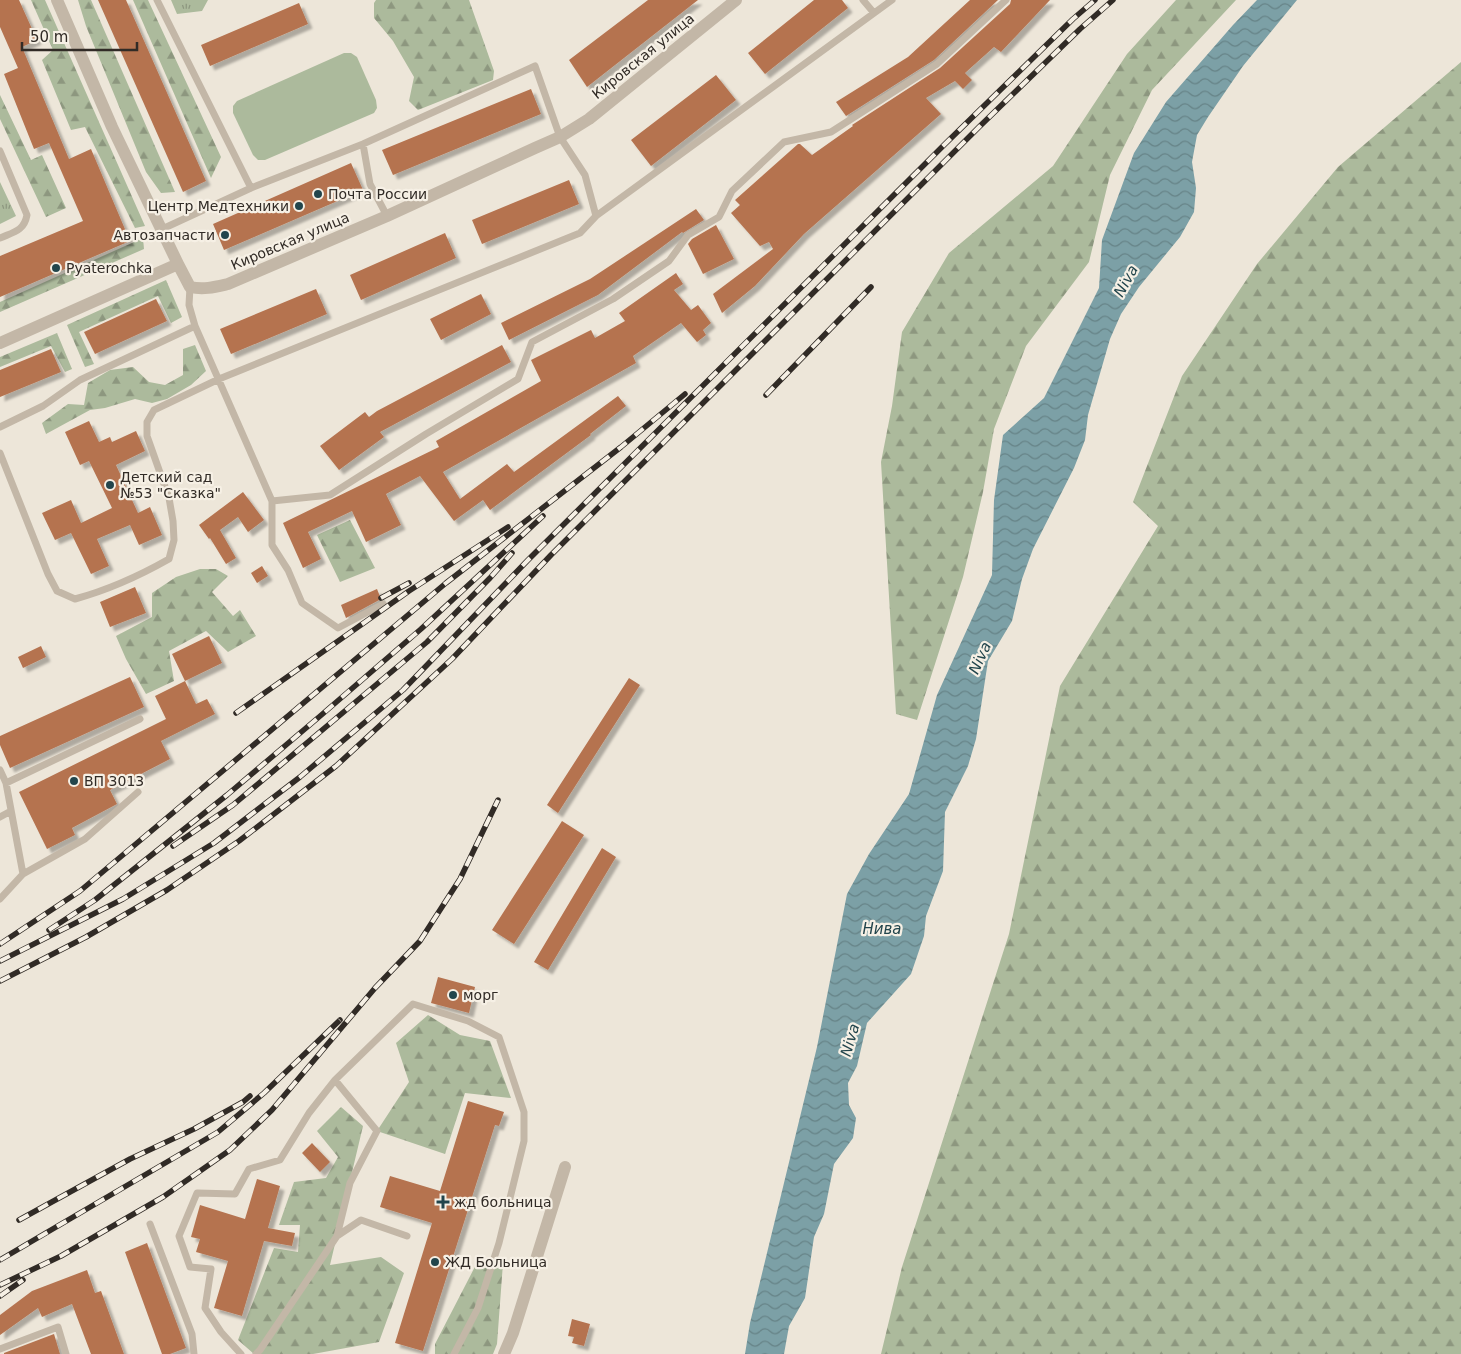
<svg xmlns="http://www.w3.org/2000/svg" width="1461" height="1354" viewBox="0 0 1461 1354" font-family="'DejaVu Sans',sans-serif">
<defs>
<pattern id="forest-firs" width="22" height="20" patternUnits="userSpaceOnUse" patternTransform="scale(1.25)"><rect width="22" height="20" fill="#acba9c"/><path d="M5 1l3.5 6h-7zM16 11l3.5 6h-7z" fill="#8d977f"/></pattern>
<pattern id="park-tufts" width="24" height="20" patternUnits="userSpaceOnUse" patternTransform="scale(1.25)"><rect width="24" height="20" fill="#acba9c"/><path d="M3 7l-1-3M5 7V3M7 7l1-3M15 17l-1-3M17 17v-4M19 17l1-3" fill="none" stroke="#8d977f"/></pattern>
<pattern id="water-waves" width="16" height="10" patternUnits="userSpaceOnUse" patternTransform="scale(1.25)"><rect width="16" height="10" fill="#7ca0a6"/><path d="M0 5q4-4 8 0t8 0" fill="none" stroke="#668387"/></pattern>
<filter id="shadow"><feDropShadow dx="4.5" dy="4.5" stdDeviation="1" flood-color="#0004"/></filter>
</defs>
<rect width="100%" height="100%" fill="#ede6d9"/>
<!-- forest -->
<path fill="url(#forest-firs)" d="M31,0H45L145,226L135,228L85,127L71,130L42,60L53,50Z
M78,0H91L175,192L161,193L146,172L86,26Z
M133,0H148L221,157L211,178Z
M376,0H469L494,71L493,80L418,110L409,101L414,77L393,41L374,18V3Z
M1176,0H1236L1152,90L1110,175L1089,262L1026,346L994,429L983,492L963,577L917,720L896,714L881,462L892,406L902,332L949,253L1053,166L1127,54Z
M1461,62V1354H881L902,1267L1009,934L1060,686L1158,526L1133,502L1182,376L1257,264L1338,167Z
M0,95L31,160L42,155L66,208L46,217L0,119Z
M143,238L144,249L0,312V302Z
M166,280L182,317L171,323L158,296L79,332L94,364L85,367L67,325Z
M57,333L72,369L65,372L51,346L0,367V357Z
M195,345L206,371L191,385L167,399L152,403L135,399L105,408L90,410L46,434L42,423L68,404L84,405L88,383L110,370L133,367L149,382L165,385L183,375V349Z
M350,520L375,568L340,582L317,535Z
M200,569H216L228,576L212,592L233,616L240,610L256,636L228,652L206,631L169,651L174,681L146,694L126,659L116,636L152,617V593L176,577Z
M428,1015L460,1035L490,1041L511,1098L465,1093L445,1154L377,1131L409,1082L396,1043Z
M341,1107L363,1126L330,1265L381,1257L404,1273L379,1342L313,1354H254L238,1340L274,1248L298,1252L300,1225H279L294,1182L326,1178L338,1157L317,1131Z
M480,1257L503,1263L497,1344L493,1354H435V1344Z"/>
<!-- park -->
<path fill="url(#park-tufts)" d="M171,0H208L202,11L177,14Z
M0,182L16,216L0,224Z"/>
<!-- pitch -->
<path fill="#acba9c" d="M344,53H351L357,57L376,100L377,108L374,113L265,160H258L253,155L233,113V106L237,101Z"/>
<!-- water -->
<path fill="url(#water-waves)" d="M1257,0H1297L1243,66L1208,117L1197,135L1192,162L1196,188L1194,212L1180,237L1139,287L1121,314L1110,339L1088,415L1085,440L1074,468L1033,549L1022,579L1012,621L988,661L976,739L968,766L945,812L943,871L926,916L924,936L911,974L867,1023L857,1066L848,1083L849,1105L856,1118L853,1138L834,1164L824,1214L814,1237L805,1298L789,1326L784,1354H745L750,1323L817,1047L847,894L869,854L909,794L937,695L992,575L994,500L1003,435L1044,398L1099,288L1102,240L1134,153L1166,102L1233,25Z"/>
<!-- building -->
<path fill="#b57350" filter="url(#shadow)" d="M0,0H19L37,40L22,47L69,159L91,149L130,241L0,297V256L83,221L49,143L34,149L4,74L18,68L0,27Z
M98,0H126L206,181L183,192Z
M648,0H698L587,87L569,60Z
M814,0H842L848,8L765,74L748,53Z
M970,0H998L934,60L846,116L836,102L908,57Z
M1011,0H1050L1001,52L994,47L965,73L972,80L963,89L955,81L926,98L941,114L804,234L755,286L722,313L713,294L773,249L769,242L760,246L731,213L740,205L735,200L798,144H800L812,155L853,126L852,125L940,68L1010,4Z
M299,3L308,24L210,66L201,45Z
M716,75L736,100L651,166L631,140Z
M531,89L541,114L393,175L382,150Z
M351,163L363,190L224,250L213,224Z
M569,180L579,204L482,244L472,220Z
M696,209L704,220L683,233L682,232L598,295L509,340L501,323L590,279Z
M716,225L734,259L703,274L688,244L692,239Z
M445,233L456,258L361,300L350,275Z
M676,273L683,284L674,290L691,310L698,305L711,323L703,330L706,335L697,342L681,323L633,356L636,363L443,472L460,499L507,464L514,472L618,396L626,406L590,434L591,435L490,510L483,500L454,521L420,476L386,494L401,525L366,542L352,511L308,532L321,559L303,568L283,523L439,447L436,441L541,381L531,360L591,330L595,338L625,321L619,313Z
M316,289L327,314L231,354L220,329Z
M481,294L491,314L441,340L430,319Z
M156,299L167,321L95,354L84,332Z
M502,345L511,362L380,432L384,437L339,470L320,446L365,412L369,417L377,411Z
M51,349L61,372L0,397V370Z
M89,421L99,442L110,437L112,442L136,431L145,451L116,465L138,513L150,507L162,535L139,545L130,525L97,539L109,566L91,574L71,533L55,540L42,513L71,500L81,523L112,508L89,461L80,465L65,432Z
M243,492L264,520L248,532L238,517L220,530L236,558L226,564L210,538L209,539L199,525Z
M262,566L268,576L257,583L251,573Z
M135,587L146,613L110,627L100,602Z
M377,589L381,599L346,618L341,605Z
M209,636L222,663L185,681L172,654Z
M41,646L46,657L23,668L18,657Z
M130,677L144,707L10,768L0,745V736Z
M629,678L640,685L558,813L547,805Z
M185,681L196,704L207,699L215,714L161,741L170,759L110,790L117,804L72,828L75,835L47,849L19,792L166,719L155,696Z
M562,821L584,835L514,944L492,930Z
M602,848L616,857L548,970L534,962Z
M438,977L475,987L469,1013L431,1003Z
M468,1101L504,1112L499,1126L495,1125L423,1351L395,1343L432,1223L380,1207L390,1176L440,1191Z
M312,1143L330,1162L320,1172L302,1153Z
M257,1179L280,1186L268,1228L295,1233L292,1246L264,1241L242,1316L214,1308L228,1261L196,1252L200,1239L191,1237L200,1205L245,1219Z
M147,1243L186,1348L170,1354H162L125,1252Z
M87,1270L95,1293L101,1291L124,1354H91L72,1304L42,1317L38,1308L0,1335V1315L32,1291Z
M572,1319L590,1324L584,1346L572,1343L574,1337L568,1336Z
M54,1334L60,1354H4V1353Z"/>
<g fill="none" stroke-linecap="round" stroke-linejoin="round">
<!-- lane -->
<path stroke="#c3b7a7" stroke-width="7" d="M157,0L251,188
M863,0L874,13
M363,144L370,184L387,216
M0,151L27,215C24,231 14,232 0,238
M160,230L251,188L363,144L535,66L560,137L585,175L596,216L892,0
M190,287L189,305L195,326L272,501V545L288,570L302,603L338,628L383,604
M0,427L43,406L80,380L195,326
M0,453L48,574L57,591L75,599C108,590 139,576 169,559L174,540L173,521L169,498L147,436V422L154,410L219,379L580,233L596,216
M272,501L330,495L426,434L518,379L532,342L613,299L669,261L688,235L719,217L732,191L784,142L831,132L937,64L1006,0
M0,770L6,783L140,719
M6,783L23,874L85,839L138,792
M0,817L11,811
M0,899L23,874
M150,1224L192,1334L194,1354
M337,1236L361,1220L407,1236
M0,1349L58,1327L66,1354
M241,1354L221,1332L205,1308L211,1269L190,1267L179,1236L197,1193L235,1194L249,1169L280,1160L309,1113L335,1080
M256,1354L260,1350L337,1236L350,1183L377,1131L335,1080L413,1004L468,1021L499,1037L524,1112V1141L499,1243L478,1308L454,1354"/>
<!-- street -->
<path stroke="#c3b7a7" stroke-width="12" d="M57,0L112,127L178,264
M0,343L178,264L190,287C204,290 215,287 228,284L387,216L535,148L560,137L589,119L736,0
M504,1354L513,1333L565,1167"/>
<defs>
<path id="rail" d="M766,395L871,287
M381,598L409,583
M236,713L409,591L508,527
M173,846L233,805L427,642L490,578L512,553
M49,930L95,900L227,795L319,717L421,629L543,516
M0,944L80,891L446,583L621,447L685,394
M0,961L123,899L214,843L300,777L403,690L528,560L945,144L1073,19L1095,0
M0,981L86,937L167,890L239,841L336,766L452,659L551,555L979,127L1080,29L1113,0
M19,1220L130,1159L194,1129L243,1102L250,1096
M0,1260L218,1132L264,1093L340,1020
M0,1285L61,1256L163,1197L230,1150L272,1110L375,988L420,941L460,879L498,800
M0,1296L23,1280"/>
</defs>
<!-- rail casing -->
<use href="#rail" stroke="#312b26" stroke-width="5.5"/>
<!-- rail -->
<use href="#rail" stroke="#f6f0e5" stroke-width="4" stroke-dasharray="11" stroke-linecap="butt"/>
</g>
<!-- markers -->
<g fill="#22454c" stroke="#f6f0e5" stroke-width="2">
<circle cx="318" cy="194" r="5"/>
<circle cx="299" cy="206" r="5"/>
<circle cx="225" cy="235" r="5"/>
<circle cx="56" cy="268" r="5"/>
<circle cx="110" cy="485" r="5"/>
<circle cx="74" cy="781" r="5"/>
<circle cx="453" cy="995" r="5"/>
<path d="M440.5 1194.5h5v5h5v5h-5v5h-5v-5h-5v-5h5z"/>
<circle cx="435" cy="1262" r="5"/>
</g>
<g text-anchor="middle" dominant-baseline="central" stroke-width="4.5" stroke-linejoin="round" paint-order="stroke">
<!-- street labels -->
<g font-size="14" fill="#312b26" stroke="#f6f0e5">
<text transform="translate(643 56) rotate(-39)">Кировская улица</text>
<text transform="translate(290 241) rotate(-23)">Кировская улица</text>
</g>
<!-- poi labels -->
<g font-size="14" fill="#312b26" stroke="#f6f0e5" text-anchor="start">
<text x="328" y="194">Почта России</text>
<text x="289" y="206" text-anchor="end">Центр Медтехники</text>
<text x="215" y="235" text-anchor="end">Автозапчасти</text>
<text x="66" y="268">Pyaterochka</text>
<text x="120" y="477">Детский сад<tspan x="120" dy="16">№53 "Сказка"</tspan></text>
<text x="84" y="781">ВП 3013</text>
<text x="463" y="995">морг</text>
<text x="454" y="1202">жд больница</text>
<text x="445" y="1262">ЖД Больница</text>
</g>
<!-- water labels -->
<g font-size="15" font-style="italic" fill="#22454c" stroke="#f6f0e5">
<text transform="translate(1126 281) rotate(-61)">Niva</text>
<text transform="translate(980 658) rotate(-66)">Niva</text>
<text x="882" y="929">Нива</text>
<text transform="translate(850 1040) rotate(-74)">Niva</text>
</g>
</g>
<!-- scale -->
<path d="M22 42v8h115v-8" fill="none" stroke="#312b26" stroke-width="2.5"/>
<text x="30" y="42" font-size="15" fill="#312b26" stroke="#f6f0e5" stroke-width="4" paint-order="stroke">50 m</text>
</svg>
